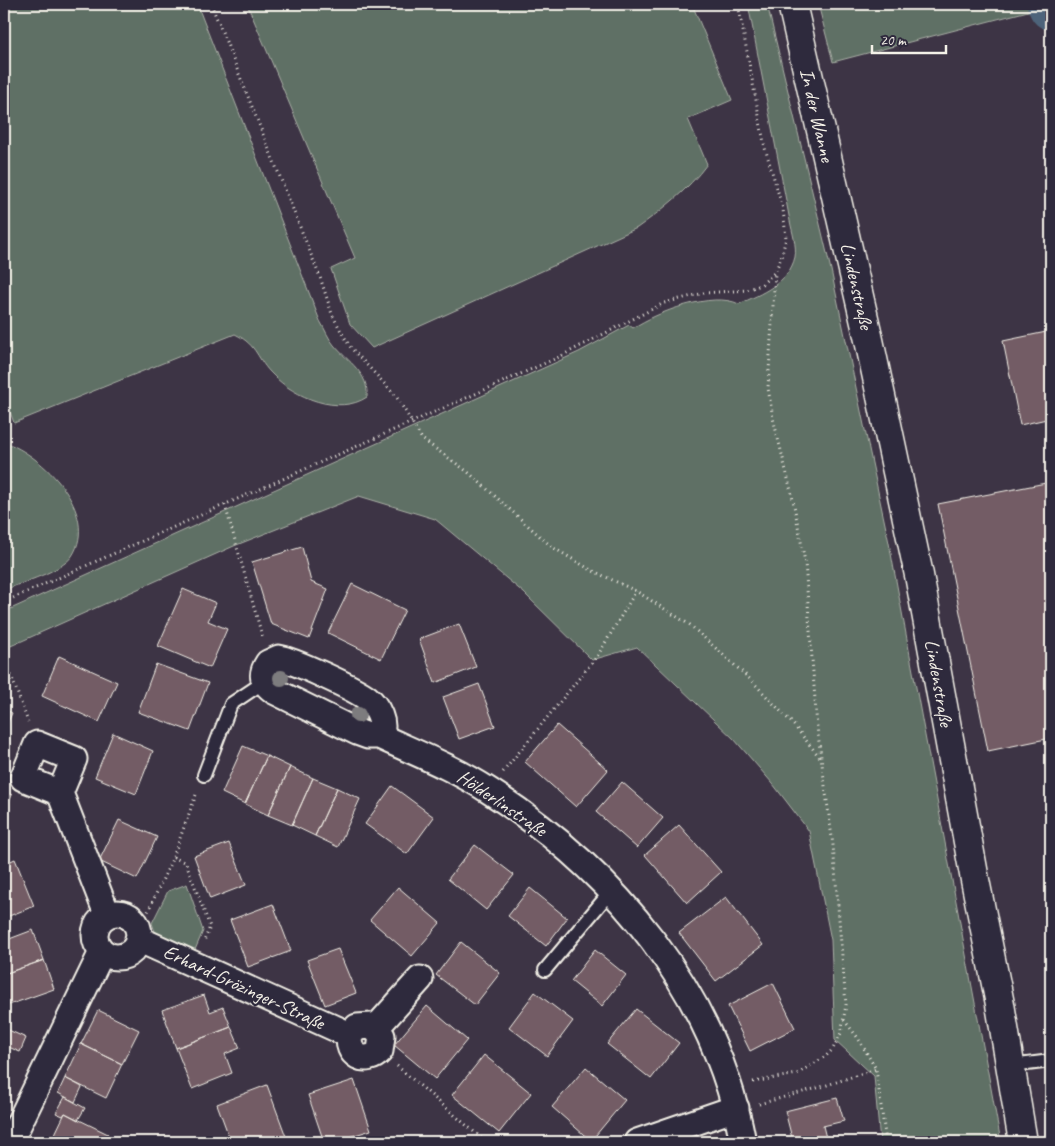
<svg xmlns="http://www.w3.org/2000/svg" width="1055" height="1146" viewBox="0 0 1055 1146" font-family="Caveat,sans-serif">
<rect width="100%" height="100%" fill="#3d3445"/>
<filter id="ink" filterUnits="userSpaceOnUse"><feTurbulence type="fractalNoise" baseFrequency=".02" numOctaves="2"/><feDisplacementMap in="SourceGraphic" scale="10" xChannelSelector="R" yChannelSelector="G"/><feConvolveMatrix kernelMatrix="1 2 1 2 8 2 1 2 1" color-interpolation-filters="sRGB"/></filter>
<g filter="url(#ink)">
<!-- green -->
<path fill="#5f6f65" stroke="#aab0a6" d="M4,4H197L320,321C325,329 328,338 334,345C348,362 369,373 367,397C339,416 294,397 273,375C256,359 259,346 235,334L14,423L4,395Z
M247,4H692L732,100L688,119L707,164C688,190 662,210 637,228L372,348L350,324L331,269L355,258Z
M748,4H767L831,270L889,543L1001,1142H880L874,1076L835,1040L831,940L809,831L773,784L734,739L637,647L592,660L524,593L435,519L359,496L234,546L4,649V612L579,352L629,325L633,328C657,312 713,291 739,304C761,294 789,283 795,257C797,246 792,231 790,221Z
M818,4H1051V5L833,62Z
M4,442C43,455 100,513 72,556C62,571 23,582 7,589H4Z
M187,884L203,931L192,957L159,943L152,923L168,891Z"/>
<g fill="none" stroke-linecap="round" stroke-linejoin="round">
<!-- river -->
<path stroke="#4e647a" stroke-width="44" d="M1049,4L1051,8"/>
</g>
<!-- building -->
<path fill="#735c65" stroke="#f4f1e8" d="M1051,331V418L1020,425L1003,341Z
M1051,482V738L988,751L938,504Z
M302,547L311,582L328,589L309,639L271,624L252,562Z
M352,584L405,610L381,659L328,633Z
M183,589L216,603L208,621L227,629L210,668L158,646Z
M459,624L476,667L435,683L419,639Z
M59,656L117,682L99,722L42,696Z
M156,664L208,683L190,731L138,712Z
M479,684L495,726L459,739L443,697Z
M4,709L12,713L4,731Z
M557,725L608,770L576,807L525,762Z
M113,733L153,751L136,794L95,777Z
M243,746L267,756L245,804L222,793Z
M267,756L290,767L268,815L245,804Z
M290,767L313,778L292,825L268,815Z
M313,778L337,788L315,836L292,825Z
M622,782L663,818L637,848L596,812Z
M392,786L434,817L407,854L365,824Z
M337,788L360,799L338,847L315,836Z
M4,791L12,795L4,814Z
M119,820L157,837L137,879L99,861Z
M679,825L721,872L687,903L645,855Z
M229,843L246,885L210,899L194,856Z
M475,845L514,875L486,910L448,879Z
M15,859L34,906L4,918V864Z
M398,887L440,923L412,956L370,920Z
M530,888L567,918L546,946L508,916Z
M726,897L763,945L716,981L679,933Z
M273,904L291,951L248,967L230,920Z
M33,930L44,960L4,974V941Z
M461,942L500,973L475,1005L436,975Z
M338,949L356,993L325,1005L307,960Z
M595,950L626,975L602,1006L571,981Z
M44,960L54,989L6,1006L4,999V974Z
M773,983L795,1028L750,1051L728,1006Z
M535,992L573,1021L547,1056L509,1027Z
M204,995L210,1012L223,1007L231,1027L176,1048L162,1010Z
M427,1006L467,1040L435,1079L394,1045Z
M636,1009L679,1043L651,1079L607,1044Z
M98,1010L139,1030L122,1064L81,1044Z
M231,1027L240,1048L225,1054L232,1073L192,1089L176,1048Z
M4,1028L26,1038L20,1052L4,1045Z
M81,1044L122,1064L106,1098L65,1078Z
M484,1055L531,1093L499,1133L452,1095Z
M586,1067L625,1100L591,1141L552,1107Z
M65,1078L82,1087L75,1102L58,1093Z
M354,1080L371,1130L333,1142H324L308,1095Z
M267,1085L288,1142H231L217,1104Z
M65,1097L85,1108L78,1120L65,1113L63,1116L56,1113Z
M837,1098L844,1121L823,1126L827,1142H793L785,1111Z
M65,1113L108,1134L104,1142H67L54,1136Z
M54,1136L67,1142H51Z"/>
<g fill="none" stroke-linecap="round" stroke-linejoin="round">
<defs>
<path id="lane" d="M204,775L231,704L264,682
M545,970L611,891
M1011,1066L1051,1061"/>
<path id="street" d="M279,658C293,660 356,689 367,698C377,706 387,724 379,736H368L357,732L274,691C263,683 260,675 268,663Z
M379,736C416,753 454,768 488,790C615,871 715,992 743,1142
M60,793L23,778L37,744L74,759L60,793L107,914
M95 935a22 22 0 1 1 44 0a22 22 0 1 1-44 0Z
M138,939L350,1035C345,1055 366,1066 380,1051L382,1036L372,1026L357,1027L350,1035
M376,1028L420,979
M10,1142L102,952
M637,1142L736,1108"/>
<path id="secondary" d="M792,4L869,340L919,575L975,880L1000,1004L1023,1142"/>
</defs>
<!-- lane casing -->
<use href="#lane" stroke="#f4f1e8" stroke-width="16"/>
<!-- street casing -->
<use href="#street" stroke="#f4f1e8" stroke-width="29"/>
<!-- secondary casing -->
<use href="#secondary" stroke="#f4f1e8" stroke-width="31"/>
<!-- path -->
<path stroke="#f4f1e8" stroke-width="3" stroke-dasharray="1 4" stroke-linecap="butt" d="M211,4L320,277L332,314L342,333L351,348L396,396L422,439L468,472L552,547L591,570L636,591L690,625L751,680L792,723L822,760
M225,505L263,639
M4,602L559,357L664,303L704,293L747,290L761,285L775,272L781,258L786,238L783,209L765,148L738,4
M4,656L28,722
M503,772L598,655L636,591
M173,857L186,863L210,927L204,941
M146,916L173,857L197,792
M844,1020L858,1038L876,1069L886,1142
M397,1066L486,1142
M753,1082L797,1074L826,1056L833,1049L841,1033L846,1005L833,845L817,727L805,562L792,495L773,418L768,388L775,273
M759,1104L821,1087L876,1069"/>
<!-- lane -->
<use href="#lane" stroke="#2f2a3d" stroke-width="12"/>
<!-- street -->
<use href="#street" stroke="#2f2a3d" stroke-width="25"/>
<!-- secondary -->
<use href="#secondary" stroke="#2f2a3d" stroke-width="28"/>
</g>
<!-- trees -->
<g fill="#7d7c7e">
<circle cx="281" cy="678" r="8"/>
<circle cx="358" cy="715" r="8"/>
</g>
</g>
<g text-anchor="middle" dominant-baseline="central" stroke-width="4.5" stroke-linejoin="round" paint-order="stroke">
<!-- street labels -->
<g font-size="20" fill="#f4f1e8" stroke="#2f2a3d">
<text transform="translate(817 115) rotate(77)">In der Wanne</text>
<text transform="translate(857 286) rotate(77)">Lindenstraße</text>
<text transform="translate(939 683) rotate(80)">Lindenstraße</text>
<text transform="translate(502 803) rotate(34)">Hölderlinstraße</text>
<text transform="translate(244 987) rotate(25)">Erhard-Grözinger-Straße</text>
</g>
</g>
<!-- margin -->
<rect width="1055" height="1146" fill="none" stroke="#2f2a3d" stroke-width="20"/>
<rect x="10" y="10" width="1035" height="1126" fill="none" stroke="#f4f1e8" stroke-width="2" filter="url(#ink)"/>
<!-- scale -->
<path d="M872 45v8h74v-8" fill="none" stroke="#f4f1e8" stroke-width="2.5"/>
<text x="880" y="45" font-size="15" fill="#f4f1e8" stroke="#2f2a3d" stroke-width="4" paint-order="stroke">20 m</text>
</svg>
